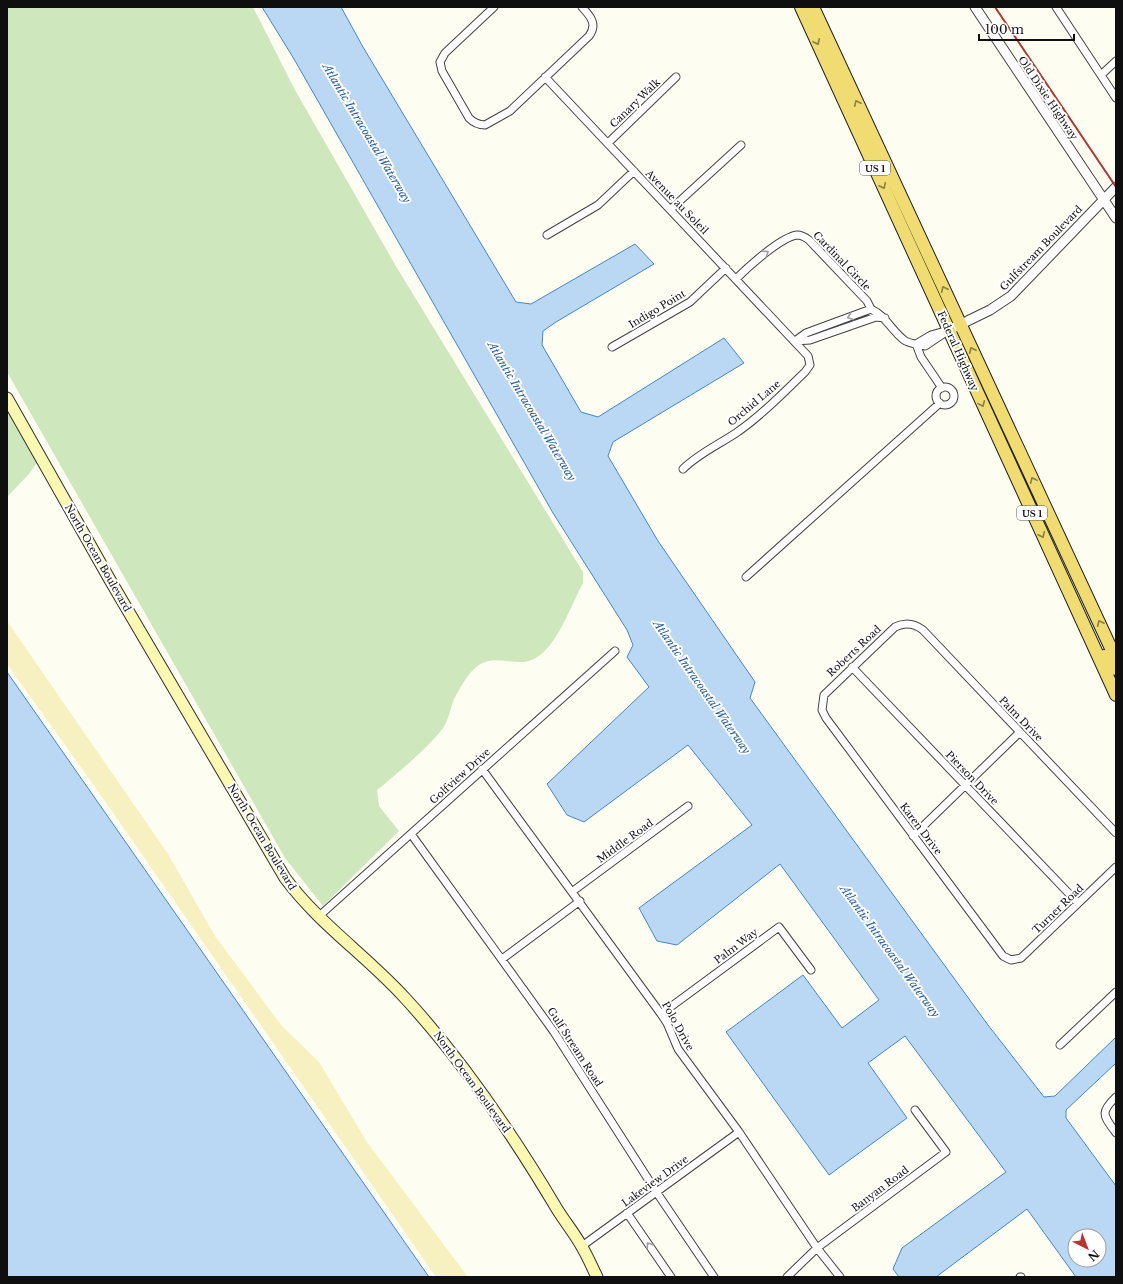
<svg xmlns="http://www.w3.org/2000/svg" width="1123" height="1284" viewBox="0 0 1123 1284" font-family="'Libre Baskerville',serif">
<rect width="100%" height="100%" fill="#fefdf2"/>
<!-- green -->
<path fill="#cfe7bd" d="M7,7H253L295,90L397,268L583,572V583C570,606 554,660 523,662C509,663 492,656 479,665C468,672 458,691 453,702C450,710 448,721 443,728C427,749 398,773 377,790L379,806L399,831L323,906L285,858L7,372Z
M7,411L37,463L27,476L7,497Z"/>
<!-- sand -->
<path fill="#f7f0c1" d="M7,621L168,854L215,936L282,1026L319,1062L367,1142L468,1277H436L95,787L7,664Z"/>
<!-- water -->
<path fill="#bad8f3" stroke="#4587c5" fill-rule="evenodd" d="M262,7H341L363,47L516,302L531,304L635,244L654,264L556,322L543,331L542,345L581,412L598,417L724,338L744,363L613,442L608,456L658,541L755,682L750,698L988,1025L1044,1097L1055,1096L1116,1037V1063L1066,1110V1118L1116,1186V1277H1076L1027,1209L936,1277H899L893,1269L902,1248L1006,1172L905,1036L868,1063L907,1118L829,1175L726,1032L803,975L842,1028L879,1000L780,864L677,945L657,941L639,908L752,825L688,745L584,822L567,815L547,784L649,687L627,657L633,645L627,630L553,513L294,59ZM1075,1236H1099V1260H1075Z
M7,672L429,1277H7Z"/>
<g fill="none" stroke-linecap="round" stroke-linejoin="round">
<defs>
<path id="minor" d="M494,7L445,53L440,62L442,71L469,118C474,123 478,125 485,125L510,111L589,36C598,24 590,16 582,7
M1056,7L1116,98
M1101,75L1116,61
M545,77L808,356L810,365L805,372C783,393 761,416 736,433C718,445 698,454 683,469
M608,143L676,77
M671,209L741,145
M547,235L598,205L634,171
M736,279C748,267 781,237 797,235C802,235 805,237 809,240L867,301L871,309
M795,341L806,333L871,309C886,316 891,330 904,340C909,344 918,344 925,346L949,330
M795,341L810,340L876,317L885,318
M916,344L921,357L942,388
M916,344L931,335L945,331
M612,347L690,302L726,268
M936 396a9 9 0 1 1 18 0a9 9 0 1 1-18 0Z
M746,577L940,403
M852,667L1078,903
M482,769L661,1014L667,1023L678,1049L739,1132L817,1248L840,1277
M1116,833L923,630C914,623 905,622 895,627L824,695L822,710L826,718L1003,956L1011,960L1021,958L1116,867
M411,834L554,1032L657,1193L714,1277
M913,836L1020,732
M573,891L688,806
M318,917L615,651
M502,959L580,901
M661,1014L779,927L811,970
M1060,1045L1116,992
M1116,1097C1099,1113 1104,1116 1116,1133
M627,1213L671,1277
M582,1246L739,1132
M787,1277L817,1248L946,1152L915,1110
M1020,1277H1021"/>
<path id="tertiary" d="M975,7L1116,218
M949,330L990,310L1011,296L1116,187"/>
<path id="secondary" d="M7,398L110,580L285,878C319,924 367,956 405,998C464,1062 513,1135 557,1209C565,1222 575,1234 582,1247C588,1257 592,1267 597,1277"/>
<path id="primary" d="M801,7L1116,695
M813,7L1116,659
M1104,656L1109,665L1116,669"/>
</defs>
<!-- minor casing -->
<use href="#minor" stroke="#424242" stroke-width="9"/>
<!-- tertiary casing -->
<use href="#tertiary" stroke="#424242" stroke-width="11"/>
<!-- secondary casing -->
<use href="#secondary" stroke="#313131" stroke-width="13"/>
<!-- primary casing -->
<use href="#primary" stroke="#202020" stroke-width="14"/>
<!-- minor -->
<use href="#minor" stroke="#fff" stroke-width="7"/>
<!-- tertiary -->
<use href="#tertiary" stroke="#fff" stroke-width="9"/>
<!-- secondary -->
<use href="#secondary" stroke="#faf8b1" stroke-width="11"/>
<!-- primary -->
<use href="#primary" stroke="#f0dc70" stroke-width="12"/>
<!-- rail -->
<path stroke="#b8342f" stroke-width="2" d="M995,7L1116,187"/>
</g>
<!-- one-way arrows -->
<defs><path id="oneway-chevron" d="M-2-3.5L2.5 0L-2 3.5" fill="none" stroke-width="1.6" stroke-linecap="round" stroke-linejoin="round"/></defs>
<g stroke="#8b8044">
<use href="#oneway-chevron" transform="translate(817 42) rotate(65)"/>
<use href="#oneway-chevron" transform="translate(857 103) rotate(-115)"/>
<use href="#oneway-chevron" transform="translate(883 186) rotate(65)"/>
<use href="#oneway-chevron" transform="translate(944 289) rotate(-115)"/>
<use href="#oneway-chevron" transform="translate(972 350) rotate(-115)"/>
<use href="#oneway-chevron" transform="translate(982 404) rotate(66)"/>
<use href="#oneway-chevron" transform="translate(1033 480) rotate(-115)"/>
<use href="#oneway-chevron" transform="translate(1042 535) rotate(65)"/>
<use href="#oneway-chevron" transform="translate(1100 623) rotate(-115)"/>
</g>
<g stroke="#9f9f9f">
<use href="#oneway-chevron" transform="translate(766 253) rotate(-33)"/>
<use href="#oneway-chevron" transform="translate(850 317) rotate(160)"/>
<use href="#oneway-chevron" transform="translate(649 1245) rotate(-124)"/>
</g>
<g text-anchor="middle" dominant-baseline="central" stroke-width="4" stroke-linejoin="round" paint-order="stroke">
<!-- shield labels -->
<g fill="#fff" stroke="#575757" stroke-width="1">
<rect x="860" y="161" width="30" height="14" rx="3"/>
<rect x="1017" y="506" width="30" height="14" rx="3"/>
</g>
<g font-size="9" font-weight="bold" fill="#0f0f0f">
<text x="875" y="168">US 1</text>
<text x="1032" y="513">US 1</text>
</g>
<!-- street labels -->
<g font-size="10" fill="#0f0f0f" stroke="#fff">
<text transform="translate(1048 98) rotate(56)">Old Dixie Highway</text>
<text transform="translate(635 103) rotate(-44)">Canary Walk</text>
<text transform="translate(677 202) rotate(46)">Avenue au Soleil</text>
<text transform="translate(1041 248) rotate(-46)">Gulfstream Boulevard</text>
<text transform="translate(842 261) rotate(46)">Cardinal Circle</text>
<text transform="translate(657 309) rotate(-31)">Indigo Point</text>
<text transform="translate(958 351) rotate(66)">Federal Highway</text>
<text transform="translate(754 403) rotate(-40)">Orchid Lane</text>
<text transform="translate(98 558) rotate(60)">North Ocean Boulevard</text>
<text transform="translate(854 651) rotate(-43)">Roberts Road</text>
<text transform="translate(1021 719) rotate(46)">Palm Drive</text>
<text transform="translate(460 776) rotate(-42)">Golfview Drive</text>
<text transform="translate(972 778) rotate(46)">Pierson Drive</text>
<text transform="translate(921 829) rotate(53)">Karen Drive</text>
<text transform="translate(262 837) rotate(59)">North Ocean Boulevard</text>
<text transform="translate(625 841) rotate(-36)">Middle Road</text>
<text transform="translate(1058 909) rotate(-44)">Turner Road</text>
<text transform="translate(736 946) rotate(-37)">Palm Way</text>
<text transform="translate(678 1026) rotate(61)">Polo Drive</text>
<text transform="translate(575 1047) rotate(57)">Gulf Stream Road</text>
<text transform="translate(472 1082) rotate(54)">North Ocean Boulevard</text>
<text transform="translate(655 1181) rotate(-36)">Lakeview Drive</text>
<text transform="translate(880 1189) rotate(-37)">Banyan Road</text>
</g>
<!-- water labels -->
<g font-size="11" font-style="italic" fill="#1f5a9a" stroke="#fff">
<text transform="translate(367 133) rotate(59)">Atlantic Intracoastal Waterway</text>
<text transform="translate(532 411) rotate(59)">Atlantic Intracoastal Waterway</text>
<text transform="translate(702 687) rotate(55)">Atlantic Intracoastal Waterway</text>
<text transform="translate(890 951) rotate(54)">Atlantic Intracoastal Waterway</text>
</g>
</g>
<!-- border -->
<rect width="1123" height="1284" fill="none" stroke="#0f0f0f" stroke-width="16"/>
<!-- north arrow -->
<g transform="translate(1087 1248) rotate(138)"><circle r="19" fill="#ffffff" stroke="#9f9f9f"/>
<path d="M0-3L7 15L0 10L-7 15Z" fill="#b8342f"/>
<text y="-6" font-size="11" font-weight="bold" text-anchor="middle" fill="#0f0f0f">N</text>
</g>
<!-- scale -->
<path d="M979 34v6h95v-6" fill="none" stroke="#0f0f0f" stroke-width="2"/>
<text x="985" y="34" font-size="12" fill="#0f0f0f" stroke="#ffffff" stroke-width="3" paint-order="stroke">100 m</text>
</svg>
